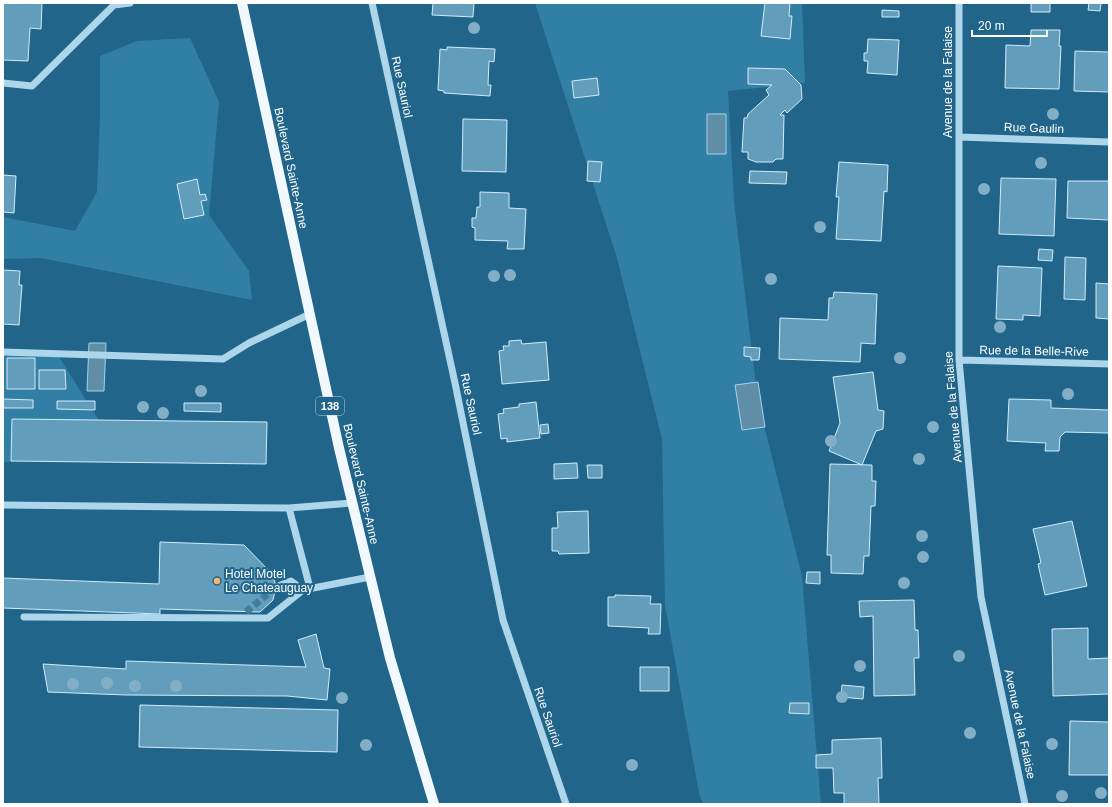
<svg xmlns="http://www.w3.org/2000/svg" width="1112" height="807" viewBox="0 0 1112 807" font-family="Helvetica,sans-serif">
<rect width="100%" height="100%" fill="#21658a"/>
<!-- green -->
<path fill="#327fa5" d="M535,3H802L805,83L728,91L734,202L758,402L802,576L821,804H703L699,793L665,605L662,439L617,258Z
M190,38L219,102L209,215L249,271L252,300L41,258L3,259V217L75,231L97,192L100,117V56L137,41Z
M56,352L123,459L5,462L3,460V356Z"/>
<!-- water -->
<path fill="#618ea7" stroke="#a1d4ec" d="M707,114H726V154H707Z
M89,343H106L104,391H87Z
M758,382L765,427L742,430L735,385Z"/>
<!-- building -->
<path fill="#629ebc" stroke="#d2ebf8" d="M3,3H42L41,29L30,28L28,61L3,60Z
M433,3H474L473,17L432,15Z
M765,3H790L789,16H792L790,39L761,36Z
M1031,3H1050V12H1031Z
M1089,3H1101L1100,11L1088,10Z
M882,10L899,11V17H882Z
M1031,30H1060L1059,46H1061L1059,89L1005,88L1006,45L1030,46Z
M868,39L899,40L897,75L867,73L868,61H864V53H867Z
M447,47L495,49L494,62L489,61L488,85H491L490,96L444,93V91L438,90L440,49L447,50Z
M1075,51L1109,52V92L1074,91Z
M748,68L785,69L801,85L802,99L787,113L785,110L780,115H784L783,159H776L773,162H756L748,159V152H742L744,118H747L748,114L769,95L766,90L772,85L748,84Z
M597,78L599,95L574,98L572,81Z
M463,119L507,120L506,172L462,171Z
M588,161L602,162L600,182L587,181Z
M839,162L888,165L887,192L884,191L881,241L836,239L839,197H836Z
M750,171L787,172L786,184L749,183Z
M3,175L16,176L14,213L3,212Z
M1001,178L1056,179L1054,236L999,234Z
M197,179L200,195L205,194L207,200L201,201L204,215L184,219L177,184Z
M1068,181H1109V220L1067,218Z
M480,192L509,193V208L526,209L524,249H507L508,241L475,240V228L472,227V218H476L477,207H480Z
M1039,249L1053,250L1052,261L1038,260Z
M1065,257L1086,258L1085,300L1064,299Z
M998,266L1042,268L1040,316L1023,315V320L996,319Z
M3,270L20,271L19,285H22L19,325L3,324Z
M1096,283L1109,284V319L1096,318Z
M834,292L877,294L875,344L861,343L860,362L779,359L780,318L828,320L829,298H833Z
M521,340L522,344L546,342L549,380L502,384L499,351L504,350L503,346H509V341Z
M744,347L760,348L759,360H751V357L744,356Z
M7,358H35V389H7Z
M39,370H65L66,389H39Z
M873,372L878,410L884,411L883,429L876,431L862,465L829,451L840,423L833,377Z
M3,399L33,400V408H3Z
M1009,399L1051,400V408L1109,410V433L1065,432L1060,437L1059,451H1045L1046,443L1007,441Z
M57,401H95V410L57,409Z
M536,402L540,438L507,442V438L501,439L498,414L504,413L503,409L519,407V404Z
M184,403H221V412L184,411Z
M12,419L267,422L266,464L11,461Z
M548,424L549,433L541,434L540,425Z
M577,463L578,478L554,479V464Z
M830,464L872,465V481H876L875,506H871L869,556H864L863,574L831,573V555H827Z
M587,465H602V478H588Z
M588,511L589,553L559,554L558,551H552V528H558L557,512Z
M1072,521L1087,586L1045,595L1038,564L1041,563L1033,529Z
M160,542L244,545L273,575L276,587L273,600L260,612L160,609V614L3,608V578L159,584Z
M807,572H820V584L806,583Z
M615,595L651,596L650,604H661L660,634H648L649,628L608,626V597H615Z
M914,600L915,630H918L919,658H914L915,695L874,696L873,616L860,617L859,601Z
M1088,628V659L1109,658V694L1053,696L1052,629Z
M316,634L324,668L330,669L327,700L287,696L126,695L48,692L43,664L126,669V661L306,667L298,640Z
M640,667H669V691H640Z
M842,685L864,687L863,699L841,697Z
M790,703H809V714L789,713Z
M140,705L338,710L337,752L139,747Z
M1070,721L1109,722V775H1069Z
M881,738L882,778H878L879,804H844V793H834L833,768H816V755L832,754V740Z"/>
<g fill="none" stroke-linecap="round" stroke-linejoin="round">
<!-- minor-tunnel -->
<path stroke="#427c9c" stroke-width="7" stroke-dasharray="7 3.5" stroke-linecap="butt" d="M246,612L276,587"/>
<!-- minor -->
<path stroke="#add6eb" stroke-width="7" d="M113,3L114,5L130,3
M372,3L455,383L503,620L566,804
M959,3V360L981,597L1025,804
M3,83L32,86L114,5
M959,137L1109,142
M3,352L223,359L249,343L310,314
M959,360L1109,364
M3,505L289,508L352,503
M289,508L310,588
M276,587L291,581L303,590
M24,617L268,618L303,590L370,577"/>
<!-- major -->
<path stroke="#f2f9fe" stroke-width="10" d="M242,3L339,448L390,658L434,804"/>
</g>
<!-- trees -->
<g fill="#82afc6">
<circle cx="474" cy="28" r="6"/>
<circle cx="1053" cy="114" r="6"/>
<circle cx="1041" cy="163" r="6"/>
<circle cx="984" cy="189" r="6"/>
<circle cx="820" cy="227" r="6"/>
<circle cx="510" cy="275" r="6"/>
<circle cx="494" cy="276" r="6"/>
<circle cx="771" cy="279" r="6"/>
<circle cx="1000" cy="327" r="6"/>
<circle cx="900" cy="358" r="6"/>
<circle cx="201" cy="391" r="6"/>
<circle cx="1068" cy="394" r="6"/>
<circle cx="143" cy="407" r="6"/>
<circle cx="163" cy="413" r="6"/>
<circle cx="933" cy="427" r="6"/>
<circle cx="831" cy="441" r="6"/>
<circle cx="919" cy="459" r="6"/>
<circle cx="922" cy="536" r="6"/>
<circle cx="923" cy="557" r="6"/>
<circle cx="904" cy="583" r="6"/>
<circle cx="959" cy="656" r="6"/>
<circle cx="860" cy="666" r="6"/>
<circle cx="107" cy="683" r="6"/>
<circle cx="73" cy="684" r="6"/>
<circle cx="135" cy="686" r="6"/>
<circle cx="176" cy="686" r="6"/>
<circle cx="842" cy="697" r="6"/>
<circle cx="342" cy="698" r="6"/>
<circle cx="970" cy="733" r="6"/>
<circle cx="1052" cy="744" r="6"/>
<circle cx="366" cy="745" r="6"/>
<circle cx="632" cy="765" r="6"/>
<circle cx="1101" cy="793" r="6"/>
<circle cx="1062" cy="796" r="6"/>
</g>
<!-- markers -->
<circle fill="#f8b36e" stroke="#21658a" stroke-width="1.5" cx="217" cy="581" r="4"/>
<g text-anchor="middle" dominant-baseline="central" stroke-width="4" stroke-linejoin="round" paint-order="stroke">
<!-- shield labels -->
<rect fill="#21658a" stroke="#bcd1dc" stroke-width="1" x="316" y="397" width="28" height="18" rx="3"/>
<g font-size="11" font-weight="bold" fill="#fff">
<text x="330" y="406">138</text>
</g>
<!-- street labels -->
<g font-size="12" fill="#fff" stroke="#21658a">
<text transform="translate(948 82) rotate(-90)">Avenue de la Falaise</text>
<text transform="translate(402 87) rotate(78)">Rue Sauriol</text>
<text transform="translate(1034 128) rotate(2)">Rue Gaulin</text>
<text transform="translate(291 168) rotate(78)">Boulevard Sainte-Anne</text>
<text transform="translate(1034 351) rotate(1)">Rue de la Belle-Rive</text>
<text transform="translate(471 404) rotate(78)">Rue Sauriol</text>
<text transform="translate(953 407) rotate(-95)">Avenue de la Falaise</text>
<text transform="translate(361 484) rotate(77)">Boulevard Sainte-Anne</text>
<text transform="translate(548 717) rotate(71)">Rue Sauriol</text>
<text transform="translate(1020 724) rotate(78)">Avenue de la Falaise</text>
</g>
<!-- poi labels -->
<g font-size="12" fill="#fff" stroke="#21658a" text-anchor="start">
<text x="225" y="574">Hotel Motel<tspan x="225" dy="14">Le Chateauguay</tspan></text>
</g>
</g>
<!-- border -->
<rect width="1112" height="807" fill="none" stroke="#ffffff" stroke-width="8"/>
<!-- scale -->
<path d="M972 30v6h75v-6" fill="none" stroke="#ffffff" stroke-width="2"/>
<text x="978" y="30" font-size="12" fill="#ffffff" stroke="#21658a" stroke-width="3" paint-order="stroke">20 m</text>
</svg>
